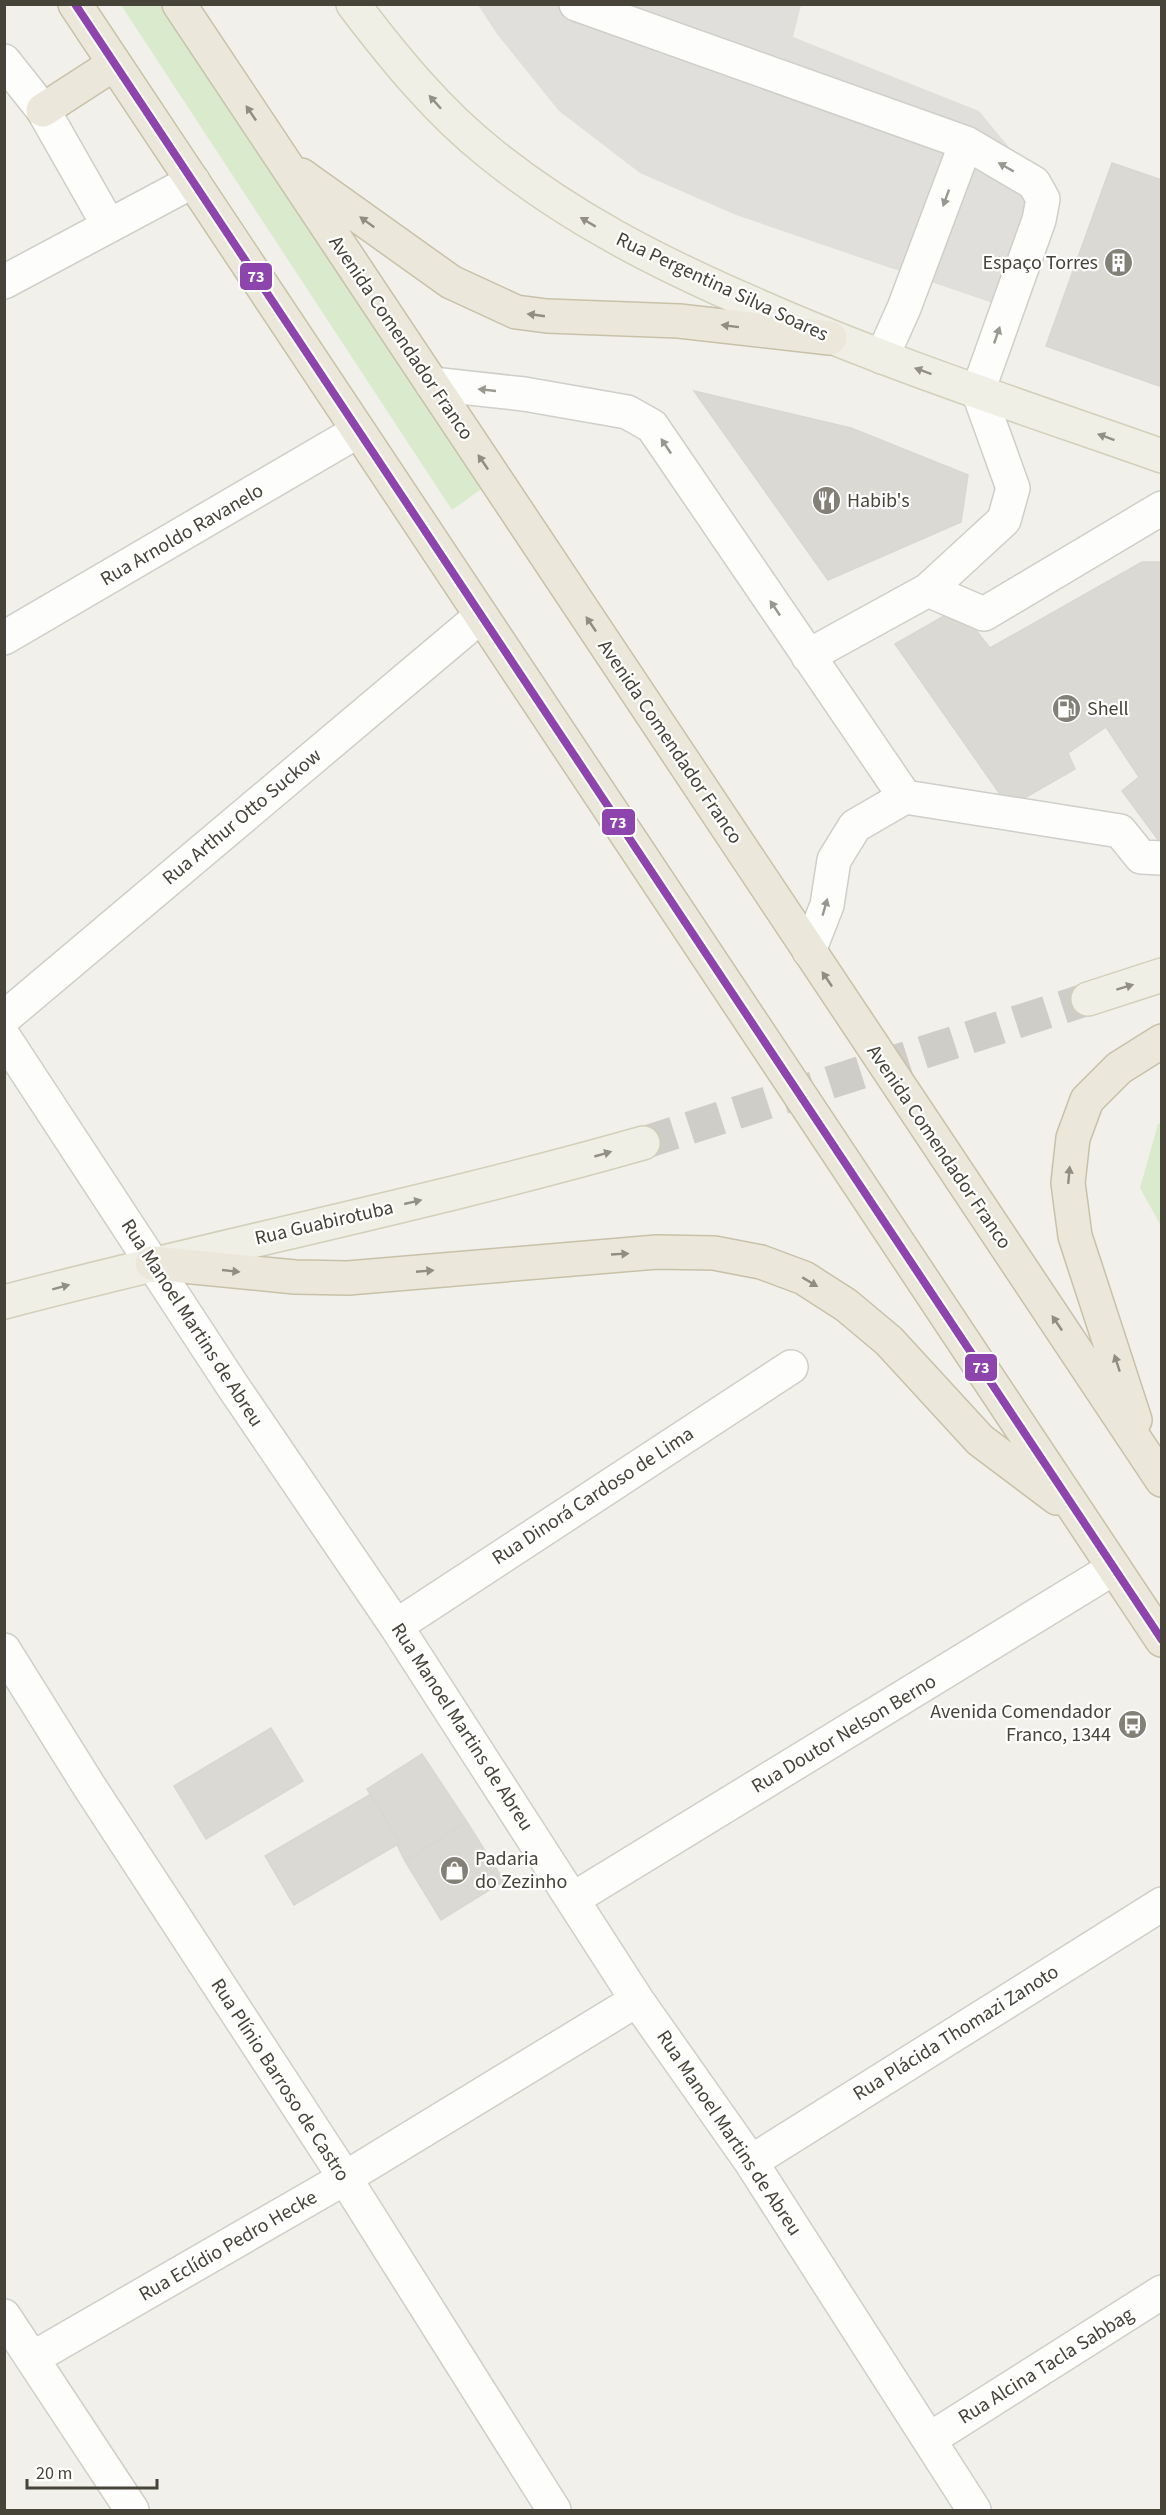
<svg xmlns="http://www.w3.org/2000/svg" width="1166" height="2515" viewBox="0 0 1166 2515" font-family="'Source Sans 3',sans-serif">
<rect width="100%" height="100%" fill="#f1f0eb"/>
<!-- green -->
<path fill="#d9eacd" d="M121,5H166L484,487L452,510Z
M1161,1123H1162L1161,1226L1140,1188L1158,1124Z"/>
<!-- parking -->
<path fill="#e0dfdb" d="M478,5H801L793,37L979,111L1049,196L1016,311L736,215L640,173L559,111L497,34Z"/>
<!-- building -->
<path fill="#dad9d4" stroke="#d9d7d1" stroke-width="1.5" d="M1112,163L1162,180V387L1046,346Z
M694,391L851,428L968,475L961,522L828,580Z
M1142,562H1162V845L1122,791L1139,777L1106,727L1068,753L1075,769L1009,807L895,644L958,608L990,648Z
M271,1728L303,1781L206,1839L174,1786Z
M422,1754L467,1822L405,1861L397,1845L400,1843L367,1789Z
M371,1794L400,1843L294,1905L265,1856Z
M467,1822L504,1881L441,1920L405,1861Z"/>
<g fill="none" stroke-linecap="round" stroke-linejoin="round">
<!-- major-tunnel -->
<path stroke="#cfcdc7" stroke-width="33" stroke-dasharray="33 16" stroke-linecap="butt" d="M643,1143L1088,999"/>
<defs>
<path id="minor" d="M576,4L966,143L1034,183L1043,199L1039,220L978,391L1013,488L1004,520L928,590
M4,61L43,110L109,226
M4,282L193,181
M882,357L904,308L966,143
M432,384L524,394L627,412L652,426L905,797
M4,638L358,431
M808,656L928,590L984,614L1162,508
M809,951L827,905L834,860L855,826L905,797L1120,831L1141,857L1162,858
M4,1018L481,616
M4,1037L232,1385L396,1626L637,2000L751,2162L974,2510
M396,1626L791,1367
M4,1650L89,1786L345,2178L554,2510
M573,1899L1114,1568
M751,2162L1162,1904
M4,2316L132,2510
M33,2358L345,2178L637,2000
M930,2439L1162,2292"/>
<path id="major" d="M353,4C394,58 438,112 491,154C569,217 657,262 749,302C883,362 1023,407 1162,456
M1088,999L1162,975
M4,1302C217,1246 432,1203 643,1143"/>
<path id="highway" d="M75,4L1162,1640
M179,4L1162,1480
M43,110L114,64
M301,175L451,282L516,312L547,316L679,321L830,338
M152,1263L295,1277L348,1278L657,1252L714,1253L761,1262L804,1278L846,1305L889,1341L980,1440L1057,1498
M1135,1420L1075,1236L1068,1183L1073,1138L1087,1100L1119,1068L1162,1041"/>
</defs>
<!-- minor casing -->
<use href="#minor" stroke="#cfcec9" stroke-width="36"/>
<!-- major casing -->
<use href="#major" stroke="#d2cfba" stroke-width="36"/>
<!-- highway casing -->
<use href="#highway" stroke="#c7c1a8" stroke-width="36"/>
<!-- minor -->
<use href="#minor" stroke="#fdfdfc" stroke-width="33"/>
<!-- major -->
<use href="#major" stroke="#f0efe5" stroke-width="33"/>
<!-- highway -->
<use href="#highway" stroke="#ebe8db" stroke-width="33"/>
<defs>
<path id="bus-1" d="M75,4L1162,1640"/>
</defs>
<!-- bus-1 casing -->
<use href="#bus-1" stroke="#fff" stroke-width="12"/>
<!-- bus-1 -->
<use href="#bus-1" stroke="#8e44ad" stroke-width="8"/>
</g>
<!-- one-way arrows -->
<defs><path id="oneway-solid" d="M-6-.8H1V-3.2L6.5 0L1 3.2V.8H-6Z" transform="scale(1.5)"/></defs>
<g fill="#929086">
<use href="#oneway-solid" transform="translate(435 102) rotate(-132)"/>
<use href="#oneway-solid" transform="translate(588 222) rotate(-149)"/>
<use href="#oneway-solid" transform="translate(923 371) rotate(-160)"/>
<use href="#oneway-solid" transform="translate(1106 437) rotate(-160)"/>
<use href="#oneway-solid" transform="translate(1125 987) rotate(-17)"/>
<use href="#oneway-solid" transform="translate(603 1154) rotate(-16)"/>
<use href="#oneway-solid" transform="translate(413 1202) rotate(-13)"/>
<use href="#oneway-solid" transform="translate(61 1287) rotate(-15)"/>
</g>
<g fill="#908d81">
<use href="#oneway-solid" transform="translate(251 113) rotate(-124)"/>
<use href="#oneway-solid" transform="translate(367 222) rotate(-144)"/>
<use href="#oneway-solid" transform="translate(536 315) rotate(-172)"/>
<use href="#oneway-solid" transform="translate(730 326) rotate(-173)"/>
<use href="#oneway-solid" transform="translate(483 462) rotate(-124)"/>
<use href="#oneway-solid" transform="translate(591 624) rotate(-124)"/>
<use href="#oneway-solid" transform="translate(827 979) rotate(-124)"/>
<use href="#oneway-solid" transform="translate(1069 1175) rotate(-85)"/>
<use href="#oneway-solid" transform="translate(620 1254) rotate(-3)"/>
<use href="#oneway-solid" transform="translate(231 1271) rotate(6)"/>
<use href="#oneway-solid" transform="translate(425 1271) rotate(-5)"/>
<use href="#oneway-solid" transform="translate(810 1282) rotate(31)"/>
<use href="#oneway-solid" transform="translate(1057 1323) rotate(-124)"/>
<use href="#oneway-solid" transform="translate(1117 1363) rotate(-108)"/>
</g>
<g fill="#989790">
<use href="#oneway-solid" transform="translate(1006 167) rotate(-150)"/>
<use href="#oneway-solid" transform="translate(946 198) rotate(110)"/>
<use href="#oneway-solid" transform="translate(997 335) rotate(-71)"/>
<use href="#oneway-solid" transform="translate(487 390) rotate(-174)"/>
<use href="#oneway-solid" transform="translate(666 446) rotate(-124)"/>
<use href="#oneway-solid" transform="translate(775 608) rotate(-124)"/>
<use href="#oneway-solid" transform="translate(825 907) rotate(-74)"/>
</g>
<!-- icons -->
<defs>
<symbol id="building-disc" viewBox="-11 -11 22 22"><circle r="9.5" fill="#828077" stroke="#fff"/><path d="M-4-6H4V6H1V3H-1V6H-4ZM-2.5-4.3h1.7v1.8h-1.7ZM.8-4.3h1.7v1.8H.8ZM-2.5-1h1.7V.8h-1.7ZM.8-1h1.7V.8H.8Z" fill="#fff"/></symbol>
<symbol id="restaurant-disc" viewBox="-11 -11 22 22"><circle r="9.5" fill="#828077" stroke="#fff"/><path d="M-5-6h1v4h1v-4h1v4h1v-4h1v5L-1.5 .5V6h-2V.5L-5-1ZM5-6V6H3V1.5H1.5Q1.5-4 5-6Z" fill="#fff"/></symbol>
<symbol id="fuel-disc" viewBox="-11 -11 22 22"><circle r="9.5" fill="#828077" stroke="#fff"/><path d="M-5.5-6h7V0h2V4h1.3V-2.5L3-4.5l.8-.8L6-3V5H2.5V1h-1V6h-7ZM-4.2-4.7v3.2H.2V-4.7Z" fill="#fff"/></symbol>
<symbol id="bus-disc" viewBox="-11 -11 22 22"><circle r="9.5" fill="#828077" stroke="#fff"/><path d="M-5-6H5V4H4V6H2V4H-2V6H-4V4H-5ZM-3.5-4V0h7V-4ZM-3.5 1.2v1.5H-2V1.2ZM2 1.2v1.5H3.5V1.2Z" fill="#fff"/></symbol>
<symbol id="shop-disc" viewBox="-11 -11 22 22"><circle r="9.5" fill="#828077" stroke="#fff"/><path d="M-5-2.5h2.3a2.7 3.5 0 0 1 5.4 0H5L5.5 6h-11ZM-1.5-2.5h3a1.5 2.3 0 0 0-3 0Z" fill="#fff"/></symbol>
</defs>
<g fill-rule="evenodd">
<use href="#building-disc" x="1102" y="246" width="33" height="33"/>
<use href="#restaurant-disc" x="810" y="484" width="33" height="33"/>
<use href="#fuel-disc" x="1050" y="692" width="33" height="33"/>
<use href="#bus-disc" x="1116" y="1708" width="33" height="33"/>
<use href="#shop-disc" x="438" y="1854" width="33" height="33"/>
</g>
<g text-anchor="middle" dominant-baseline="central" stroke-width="4.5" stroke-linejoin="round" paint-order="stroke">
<!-- poi labels -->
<g font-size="20" fill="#464338" stroke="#fff" text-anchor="start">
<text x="1098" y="263" text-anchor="end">Espaço Torres</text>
<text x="847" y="501">Habib's</text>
<text x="1087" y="709">Shell</text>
<text x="1111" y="1712" text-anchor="end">Avenida Comendador<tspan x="1111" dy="23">Franco, 1344</tspan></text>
<text x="475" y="1859">Padaria<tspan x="475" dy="23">do Zezinho</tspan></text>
</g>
<!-- street labels -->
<g font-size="20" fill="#464338" stroke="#fff">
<text transform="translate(722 287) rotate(25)">Rua Pergentina Silva Soares</text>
<text transform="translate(401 338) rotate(56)">Avenida Comendador Franco</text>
<text transform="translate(182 535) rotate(-30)">Rua Arnoldo Ravanelo</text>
<text transform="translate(670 742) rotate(56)">Avenida Comendador Franco</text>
<text transform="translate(242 817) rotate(-40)">Rua Arthur Otto Suckow</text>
<text transform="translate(939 1147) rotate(56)">Avenida Comendador Franco</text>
<text transform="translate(324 1223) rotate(-13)">Rua Guabirotuba</text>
<text transform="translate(192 1323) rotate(57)">Rua Manoel Martins de Abreu</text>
<text transform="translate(593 1496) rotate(-33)">Rua Dinorá Cardoso de Lima</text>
<text transform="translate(462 1727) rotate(57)">Rua Manoel Martins de Abreu</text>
<text transform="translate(844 1734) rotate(-31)">Rua Doutor Nelson Berno</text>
<text transform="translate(956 2033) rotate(-32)">Rua Plácida Thomazi Zanoto</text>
<text transform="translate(280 2080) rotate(57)">Rua Plínio Barroso de Castro</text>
<text transform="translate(729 2133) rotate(56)">Rua Manoel Martins de Abreu</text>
<text transform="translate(228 2246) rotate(-30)">Rua Eclídio Pedro Hecke</text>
<text transform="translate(1046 2366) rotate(-32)">Rua Alcina Tacla Sabbag</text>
</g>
</g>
<g stroke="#fff" stroke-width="2">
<rect x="239" y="262" width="34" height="29" rx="6" fill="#8e44ad"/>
<rect x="601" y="808" width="35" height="28" rx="6" fill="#8e44ad"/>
<rect x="964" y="1353" width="34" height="29" rx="6" fill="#8e44ad"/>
</g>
<g font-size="16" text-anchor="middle" font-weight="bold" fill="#fff">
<text x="256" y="282">73</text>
<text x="618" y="828">73</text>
<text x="981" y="1373">73</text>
</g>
<!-- border -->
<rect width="1166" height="2515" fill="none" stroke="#464338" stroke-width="12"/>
<!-- scale -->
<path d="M27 2479v9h130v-9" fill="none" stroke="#464338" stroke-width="3"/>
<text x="36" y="2479" font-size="18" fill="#464338" stroke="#ffffff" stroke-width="4.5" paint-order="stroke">20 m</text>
</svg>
